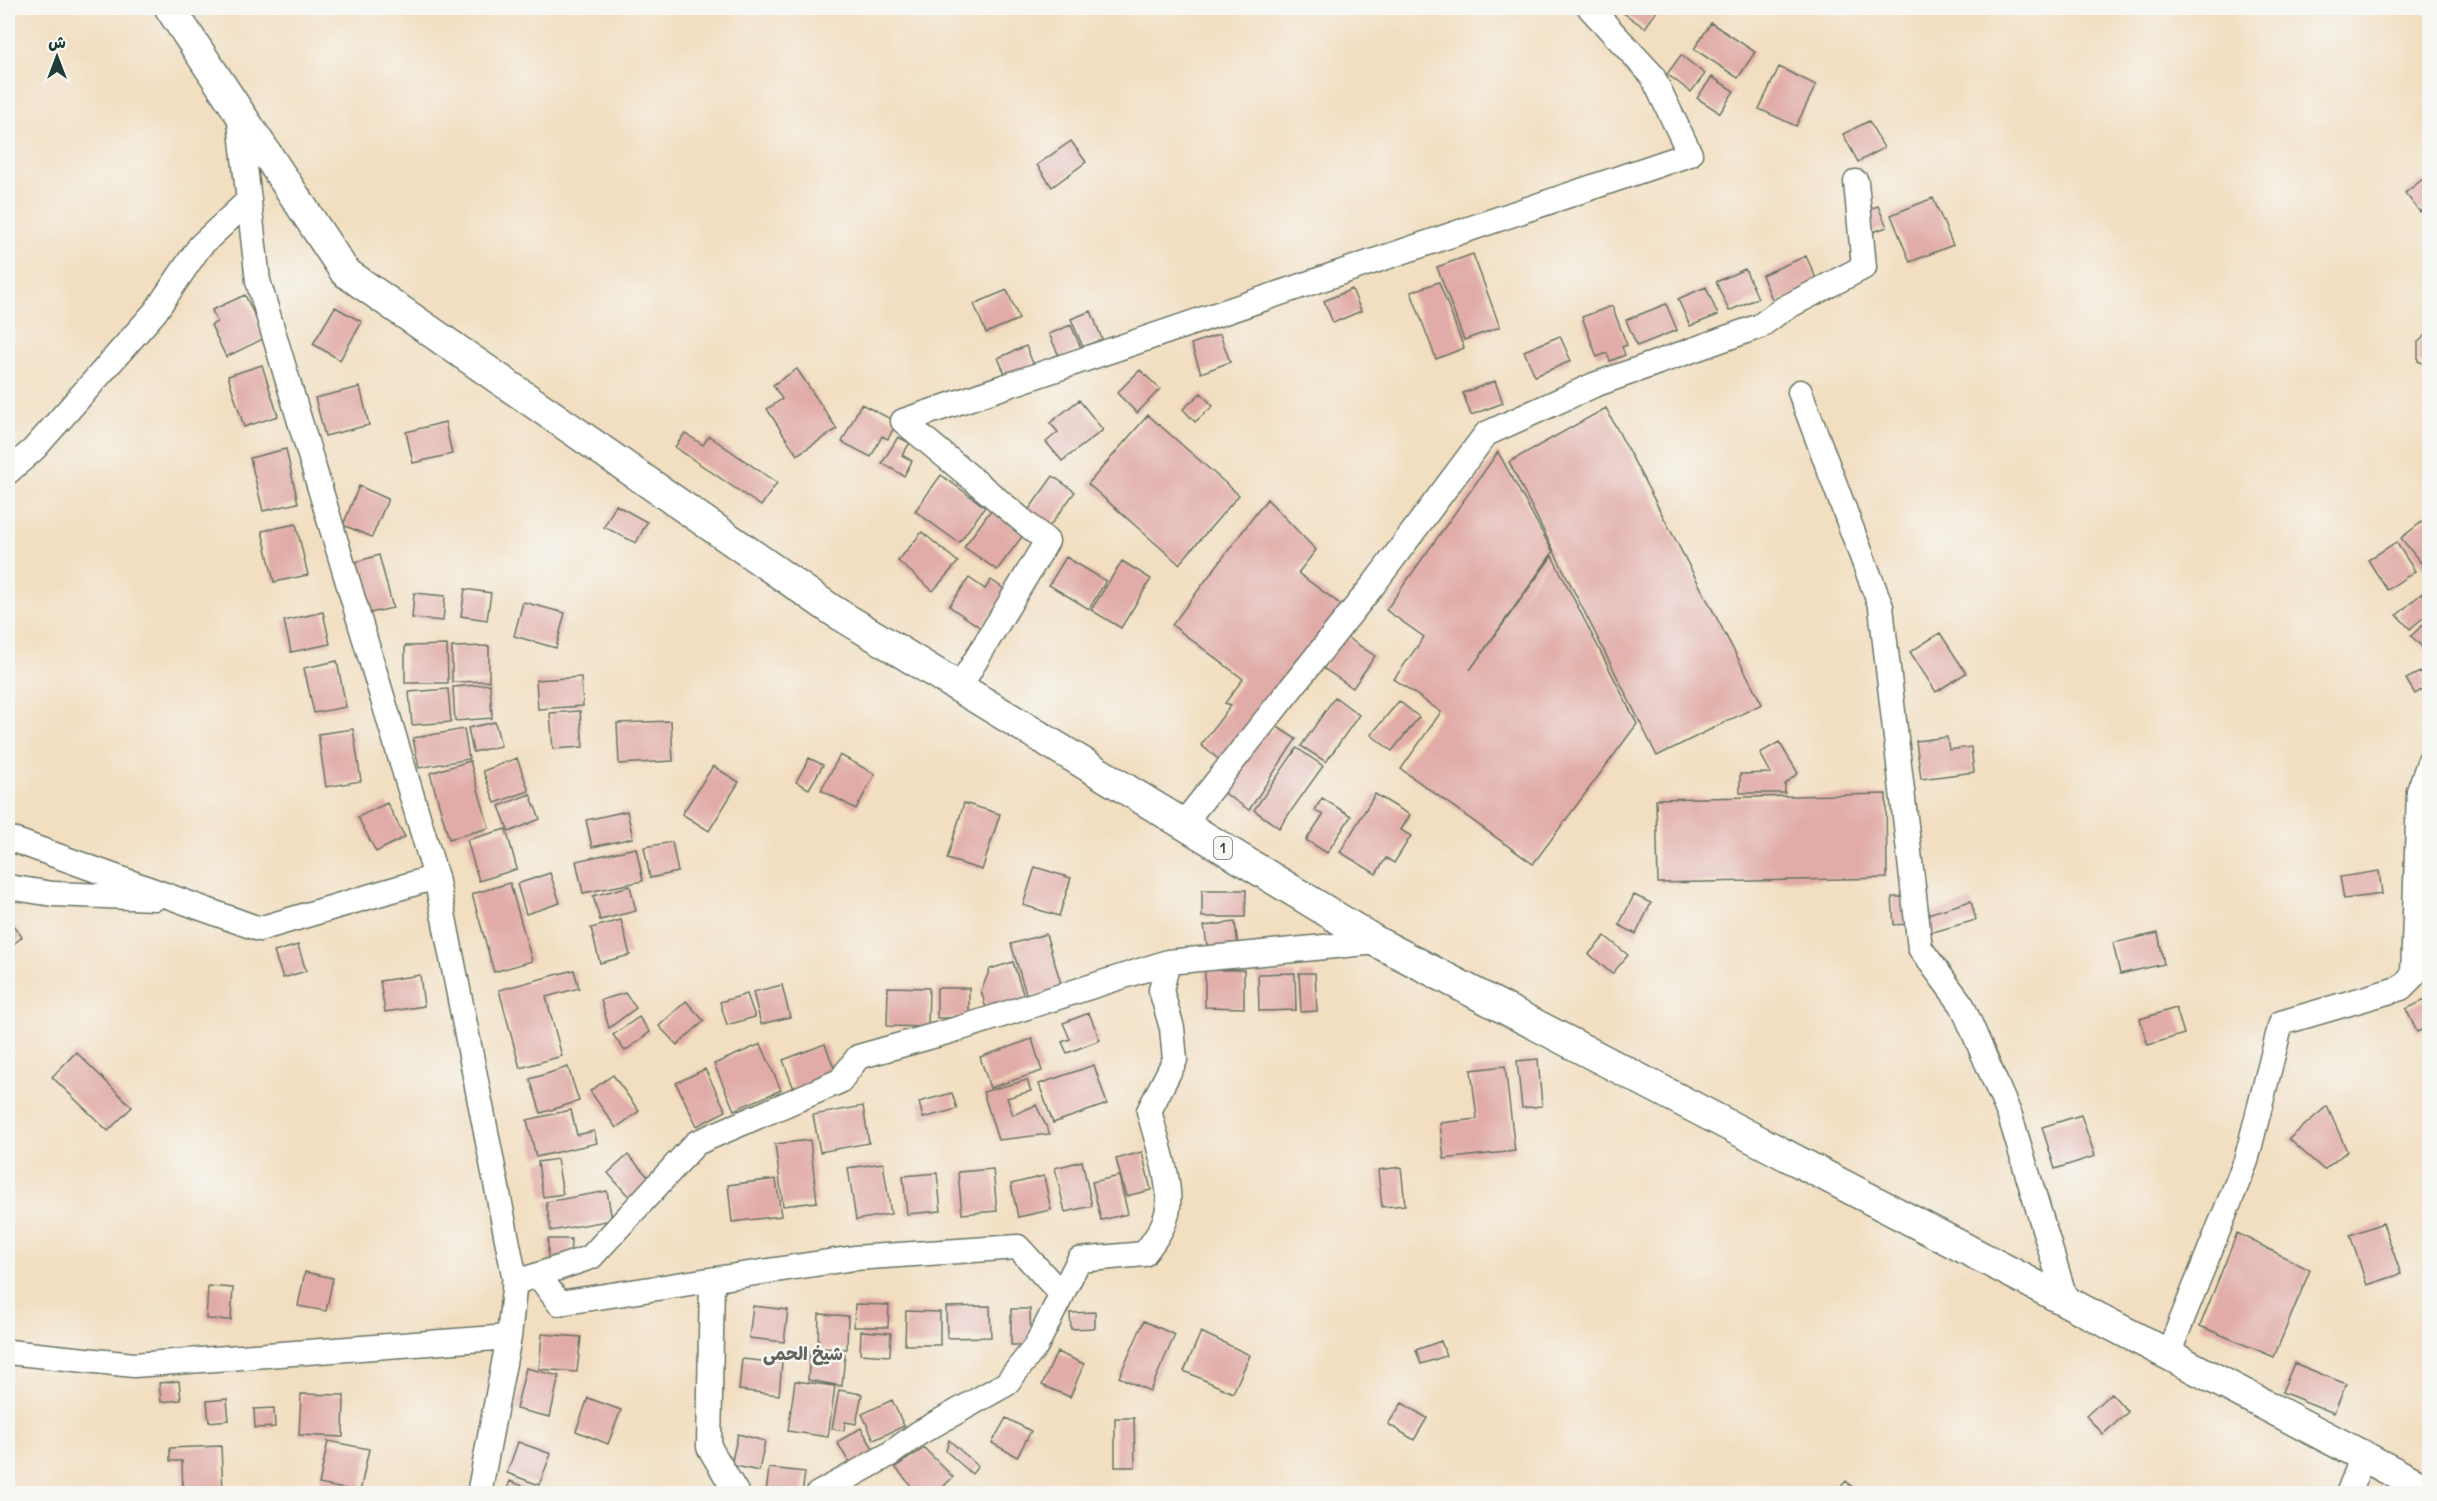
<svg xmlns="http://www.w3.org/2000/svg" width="2437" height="1501" viewBox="0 0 2437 1501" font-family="Delius,'Playpen Sans Arabic',sans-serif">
<rect width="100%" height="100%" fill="#f6f6f2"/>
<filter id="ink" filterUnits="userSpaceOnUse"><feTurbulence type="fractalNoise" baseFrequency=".0167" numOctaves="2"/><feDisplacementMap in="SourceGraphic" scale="12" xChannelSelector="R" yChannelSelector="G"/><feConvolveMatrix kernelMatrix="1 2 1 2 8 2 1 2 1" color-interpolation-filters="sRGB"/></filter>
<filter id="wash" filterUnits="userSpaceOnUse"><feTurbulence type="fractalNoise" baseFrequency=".008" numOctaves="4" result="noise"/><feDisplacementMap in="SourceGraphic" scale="24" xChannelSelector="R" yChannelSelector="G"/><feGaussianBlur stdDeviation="1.35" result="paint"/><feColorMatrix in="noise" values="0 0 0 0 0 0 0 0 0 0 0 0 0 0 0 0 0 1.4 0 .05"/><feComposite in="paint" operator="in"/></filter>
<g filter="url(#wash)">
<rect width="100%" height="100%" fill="#f2dec0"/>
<g id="blocks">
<!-- building -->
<path fill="#e1aca7" d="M1616,8H1659L1645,28Z
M1711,23L1755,52L1738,78L1694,49Z
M1681,55L1705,74L1691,92L1667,74Z
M1779,67L1816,85L1796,126L1759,109Z
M1712,77L1734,91L1720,113L1697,98Z
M1869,121L1884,148L1858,162L1843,134Z
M1071,141L1086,162L1052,187L1037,165Z
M2423,179L2430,187V204L2420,212L2405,193Z
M1933,198L1953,245L1910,262L1891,215Z
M1878,206L1887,227L1873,232L1865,211Z
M1473,254L1500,327L1464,340L1437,267Z
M1806,256L1819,285L1774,304L1762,275Z
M1745,269L1758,298L1729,311L1716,282Z
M1439,282L1464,348L1436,359L1411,292Z
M1706,287L1718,315L1690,326L1678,299Z
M1352,289L1361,311L1333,323L1324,301Z
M1007,290L1019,319L986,333L974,304Z
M245,295L265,338L226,357L211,325L217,322L212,310Z
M1666,304L1677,330L1637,346L1626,320Z
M1612,306L1627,345L1622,347L1625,355L1610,361L1607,353L1597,357L1582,317Z
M335,307L362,322L340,360L313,344Z
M1091,311L1102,339L1083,347L1071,319Z
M1071,325L1081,348L1060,358L1049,334Z
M2430,332V367L2418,361V342Z
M1220,334L1230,362L1201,373L1191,344Z
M1560,336L1571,361L1535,376L1524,351Z
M1026,346L1034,366L1007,378L998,358Z
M262,365L278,416L244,427L228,376Z
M797,369L837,429L797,455L767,409L782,399L773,385Z
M1140,370L1160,389L1137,413L1117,393Z
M1495,381L1503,403L1471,415L1463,393Z
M360,387L369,425L325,436L315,398Z
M1201,393L1213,406L1195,422L1183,409Z
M1079,400L1103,430L1062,461L1046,442L1058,432L1050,423Z
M861,404L897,422L888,439L882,436L871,457L842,442Z
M1606,408L1762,704L1657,756L1509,462Z
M1148,415L1239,495L1179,564L1088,484Z
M445,422L452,454L413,463L406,432Z
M685,433L703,445L709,436L777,483L761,506L675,447Z
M898,437L910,443L902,455L912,461L904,476L882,463Z
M286,449L298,503L263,511L250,458Z
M1498,452L1553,552L1470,670L1552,556L1637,724L1533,864L1401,769L1441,712L1394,679L1424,637L1386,610Z
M941,475L985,507L959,543L915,511Z
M1053,476L1075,492L1049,527L1027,512Z
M359,486L388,499L372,537L343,525Z
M1267,499L1316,550L1298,573L1344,607L1227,766L1201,745L1231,705L1225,703L1243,679L1172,625Z
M616,505L647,522L636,543L604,527Z
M991,510L1024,534L997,570L964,547Z
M2427,518L2430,522V565L2425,568L2401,538Z
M296,524L308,575L274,582L262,531Z
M922,532L958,562L933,591L898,561Z
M2396,542L2415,571L2387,590L2368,560Z
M379,555L393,608L365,614L352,563Z
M1066,557L1106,581L1089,609L1049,585Z
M1122,561L1151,579L1121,628L1091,610Z
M969,578L985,589L991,580L1007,591L981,628L949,606Z
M465,589L491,593L487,620L461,616Z
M414,593L445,596L443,621L412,618Z
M2422,593L2430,602V612L2410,629L2397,615Z
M523,602L565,613L556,648L514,636Z
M323,612L330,644L291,652L284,621Z
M2430,618V654L2411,636Z
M1940,633L1966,673L1936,692L1910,652Z
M1345,636L1375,656L1353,688L1323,668Z
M447,645L448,683H405V646Z
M489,646V681L452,682V647Z
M337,661L346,707L314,713L304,668Z
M2420,672L2428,686L2415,694L2406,679Z
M581,677L583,706L538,709L536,680Z
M490,684L492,718L455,721L453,687Z
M448,689L451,722L412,725L409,692Z
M1335,697L1359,715L1326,762L1301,746Z
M1399,701L1419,717L1392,751L1371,735Z
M580,711L583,747L553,749L550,713Z
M671,721L673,761L619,764L617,723Z
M495,722L501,746L473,752L468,728Z
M1276,726L1296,739L1249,810L1220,790L1262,727L1271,733Z
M353,729L361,781L326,787L318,734Z
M464,729L469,759L419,768L413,738Z
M1947,737L1949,750L1971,747L1974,772L1921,779L1916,741Z
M1779,742L1798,773L1785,784V793H1740V774L1771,773L1760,753Z
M1297,748L1323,766L1279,828L1254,810Z
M840,755L875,774L856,809L821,790Z
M517,758L529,791L495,803L483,771Z
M809,758L823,765L809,789L796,782Z
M470,761L489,828L449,839L430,773Z
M713,766L739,782L709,831L682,814Z
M530,794L540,819L509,832L499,806Z
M1375,794L1410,815L1401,830L1411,836L1394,863L1386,858L1376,874L1340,852Z
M1886,794L1887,878L1658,883L1656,799Z
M1322,798L1351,816L1327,853L1306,840L1323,815L1315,810Z
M387,803L405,837L376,852L358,817Z
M964,803L1000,814L982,870L947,859Z
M627,811L633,838L592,847L586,820Z
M506,829L517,869L479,881L467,840Z
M672,842L678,872L650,878L644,847Z
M636,848L643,881L583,893L576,861Z
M1035,867L1071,878L1059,916L1023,905Z
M2379,871L2382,894L2344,899L2340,877Z
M550,873L560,903L526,914L517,884Z
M510,883L532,961L494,972L472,894Z
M630,886L636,911L600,920L593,896Z
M1202,890H1246L1245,917H1202Z
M1634,895L1651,903L1636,934L1619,925Z
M1892,897H1908L1909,924L1894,925Z
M1971,901L1976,920L1926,934L1921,916Z
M621,920L630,955L600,963L591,928Z
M1235,922L1238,947L1208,951L1204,926Z
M13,925L22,937L8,949L15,957L8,964V930Z
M2158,933L2164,964L2120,974L2113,943Z
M1046,934L1062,987L1027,997L1011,944Z
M1605,936L1628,955L1612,974L1589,954Z
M298,945L306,971L283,978L274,952Z
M1013,962L1026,1003L988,1015L981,991L990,969Z
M574,970L579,988L546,997L562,1056L520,1068L499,990Z
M1205,970H1244V1008L1205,1007Z
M1295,973L1296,1010L1259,1011L1258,974Z
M1299,973H1315L1317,1011L1301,1012Z
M420,975L424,1006L385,1012L380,981Z
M782,985L790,1017L761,1024L753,992Z
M888,987L929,988L928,1027L887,1026Z
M937,988H969V1018H937Z
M625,993L636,1008L609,1028L601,1000Z
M747,994L755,1017L727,1025L720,1002Z
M2425,1000L2430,1010V1026L2417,1032L2406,1009Z
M686,1001L704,1021L677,1045L659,1026Z
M2176,1008L2184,1034L2148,1045L2140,1019Z
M1089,1013L1100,1040L1067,1053L1062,1042L1070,1039L1063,1023Z
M639,1017L650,1032L625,1051L613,1035Z
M1032,1039L1042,1071L990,1088L980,1057Z
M761,1044L781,1090L734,1110L714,1064Z
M825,1044L836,1073L794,1089L783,1060Z
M76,1052L132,1107L108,1131L52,1077Z
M1538,1059L1542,1106L1522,1108L1517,1061Z
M1094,1065L1107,1104L1053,1123L1039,1084Z
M1505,1066L1515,1151L1444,1159L1440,1123L1477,1119L1471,1070Z
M568,1067L579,1101L541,1113L530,1079Z
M705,1069L726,1111L697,1126L676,1083Z
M613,1075L639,1111L616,1128L590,1091Z
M1027,1080L1031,1091L1007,1098L1013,1115L1036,1105L1050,1134L998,1140L983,1092Z
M952,1093L957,1109L923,1118L919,1102Z
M863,1106L869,1143L820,1152L813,1115Z
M2327,1106L2347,1151L2324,1170L2289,1139Z
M571,1110L577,1135L594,1131L597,1143L536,1157L527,1120Z
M2081,1115L2095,1156L2055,1169L2042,1127Z
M810,1140L817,1202L783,1206L775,1144Z
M1142,1152L1151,1190L1126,1196L1116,1159Z
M628,1155L652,1181L631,1199L608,1173Z
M557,1159L563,1194L543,1197L538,1162Z
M1082,1161L1092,1206L1065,1212L1055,1168Z
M883,1163L891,1214L856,1220L848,1168Z
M1401,1167L1405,1205L1382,1207L1378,1170Z
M993,1169L997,1211L962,1214L958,1172Z
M937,1173L941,1211L907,1214L903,1176Z
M1044,1176L1051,1210L1018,1217L1011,1184Z
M1119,1176L1128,1214L1101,1220L1092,1182Z
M776,1179L781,1216L732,1222L728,1185Z
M607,1191L612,1220L551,1231L546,1202Z
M2383,1223L2401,1274L2367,1285L2350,1235Z
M2237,1233L2310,1270L2274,1357L2200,1326Z
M548,1239H571L570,1262H548Z
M305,1272L333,1278L326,1311L298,1306Z
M208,1286L233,1288L231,1320L206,1319Z
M855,1304L889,1305L888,1327H854Z
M753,1306L788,1310L784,1342L749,1338Z
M990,1306L991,1337L947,1338L946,1307Z
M1011,1309H1030L1031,1345H1011Z
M906,1311L940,1312V1345H905Z
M1095,1312V1328L1071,1329L1070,1313Z
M819,1314L848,1316L847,1349L818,1348Z
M1144,1321L1175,1335L1150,1391L1119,1377Z
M861,1331L891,1333L890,1356L860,1354Z
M1201,1332L1250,1355L1233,1393L1184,1371Z
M542,1334L581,1337L577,1372L539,1369Z
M1441,1341L1446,1356L1421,1364L1416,1350Z
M810,1351L845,1354L842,1386L808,1380Z
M1057,1352L1084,1364L1070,1397L1042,1385Z
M742,1359L782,1363L779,1395L739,1390Z
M2294,1363L2346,1384L2334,1413L2282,1392Z
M526,1368L559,1376L550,1417L516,1409Z
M179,1381L181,1400L161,1402L159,1383Z
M795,1381L835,1386L828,1437L788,1431Z
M839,1390L862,1394L856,1424L845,1422L844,1431L832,1429Z
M2111,1393L2128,1412L2103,1434L2086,1416Z
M301,1394L344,1395L343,1437L299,1435Z
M588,1398L621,1410L608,1444L576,1431Z
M227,1399L229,1420L209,1422L207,1401Z
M892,1400L904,1426L874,1440L862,1414Z
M1402,1403L1427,1418L1414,1440L1388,1424Z
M274,1408L275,1427L255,1428L254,1409Z
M1006,1418L1031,1431L1017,1457L992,1443Z
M1115,1418H1134L1135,1467H1115Z
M861,1428L877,1455L853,1469L837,1442Z
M738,1434L765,1441L759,1471L731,1465Z
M949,1440L978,1466L972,1474L946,1451Z
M328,1441L369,1449L360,1492L319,1484Z
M518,1442L551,1454L539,1485L507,1473Z
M221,1446L223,1493L183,1494L182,1461H170V1448Z
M924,1448L953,1477L936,1494H918L895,1467Z
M769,1468L805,1472L802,1494H766Z
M510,1481L541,1493V1494H505Z
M1846,1481L1859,1494H1834Z"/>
</g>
</g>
<g filter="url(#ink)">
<use href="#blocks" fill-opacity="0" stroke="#697565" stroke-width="1.5"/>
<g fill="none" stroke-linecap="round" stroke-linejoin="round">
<defs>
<path id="minor" d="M239,113L258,281L436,877L515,1280L509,1337L479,1494
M1800,392L1881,607L1920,948L1962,1005L2010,1116L2066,1301
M8,472L34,449L155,312L200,246L249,200
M959,688L1047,541L903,421L1690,154L1652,75L1590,8
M1183,824L1374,584L1486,434L1594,385L1760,326L1783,309L1864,267L1856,182
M8,838L259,929L436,877
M8,887L53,894L155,898
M538,1275L559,1303L854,1258L1018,1247L1062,1295
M712,1280L709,1447L737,1494
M514,1283L591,1257L696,1143L840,1081L858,1057L961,1028L1168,962L1377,942
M8,1352L134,1365L509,1337
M2168,1354L2246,1161L2281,1023L2401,988L2413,976L2419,791L2430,760
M818,1494L890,1454L919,1433L1006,1384L1036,1346L1079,1260L1144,1254C1154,1241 1166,1225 1168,1208C1171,1179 1156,1139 1149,1111L1175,1060L1172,1028L1161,990L1168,962
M2348,1494L2363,1456"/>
<path id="major" d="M170,8L345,272L832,610L1377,942L2430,1491"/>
</defs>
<!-- minor casing -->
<use href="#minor" stroke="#697565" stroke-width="27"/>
<!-- major casing -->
<use href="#major" stroke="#697565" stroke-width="33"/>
<!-- minor -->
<use href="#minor" stroke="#fff" stroke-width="24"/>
<!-- major -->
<use href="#major" stroke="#fff" stroke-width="30"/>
</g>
</g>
<g text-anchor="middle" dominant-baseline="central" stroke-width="5" stroke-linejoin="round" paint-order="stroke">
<!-- shield labels -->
<rect fill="#f6f6f2" stroke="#60746d" stroke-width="1.5" x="1214" y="837" width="18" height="22" rx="4.5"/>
<g font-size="14" font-weight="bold" fill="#1f3d34">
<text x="1223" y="848">1</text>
</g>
<!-- quarter labels -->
<g font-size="18" font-weight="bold" fill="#63645c" stroke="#f6f6f2">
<text x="803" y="1353">شيخ الحمى</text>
</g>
</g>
<!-- margin -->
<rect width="2437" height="1501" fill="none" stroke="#f6f6f2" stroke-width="30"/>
<!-- north arrow -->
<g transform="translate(57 57)" stroke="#f6f6f2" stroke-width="4.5" paint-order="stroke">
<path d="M0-4.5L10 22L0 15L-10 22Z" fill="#1f3d34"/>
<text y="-9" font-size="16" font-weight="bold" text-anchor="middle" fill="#1f3d34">ش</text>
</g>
</svg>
